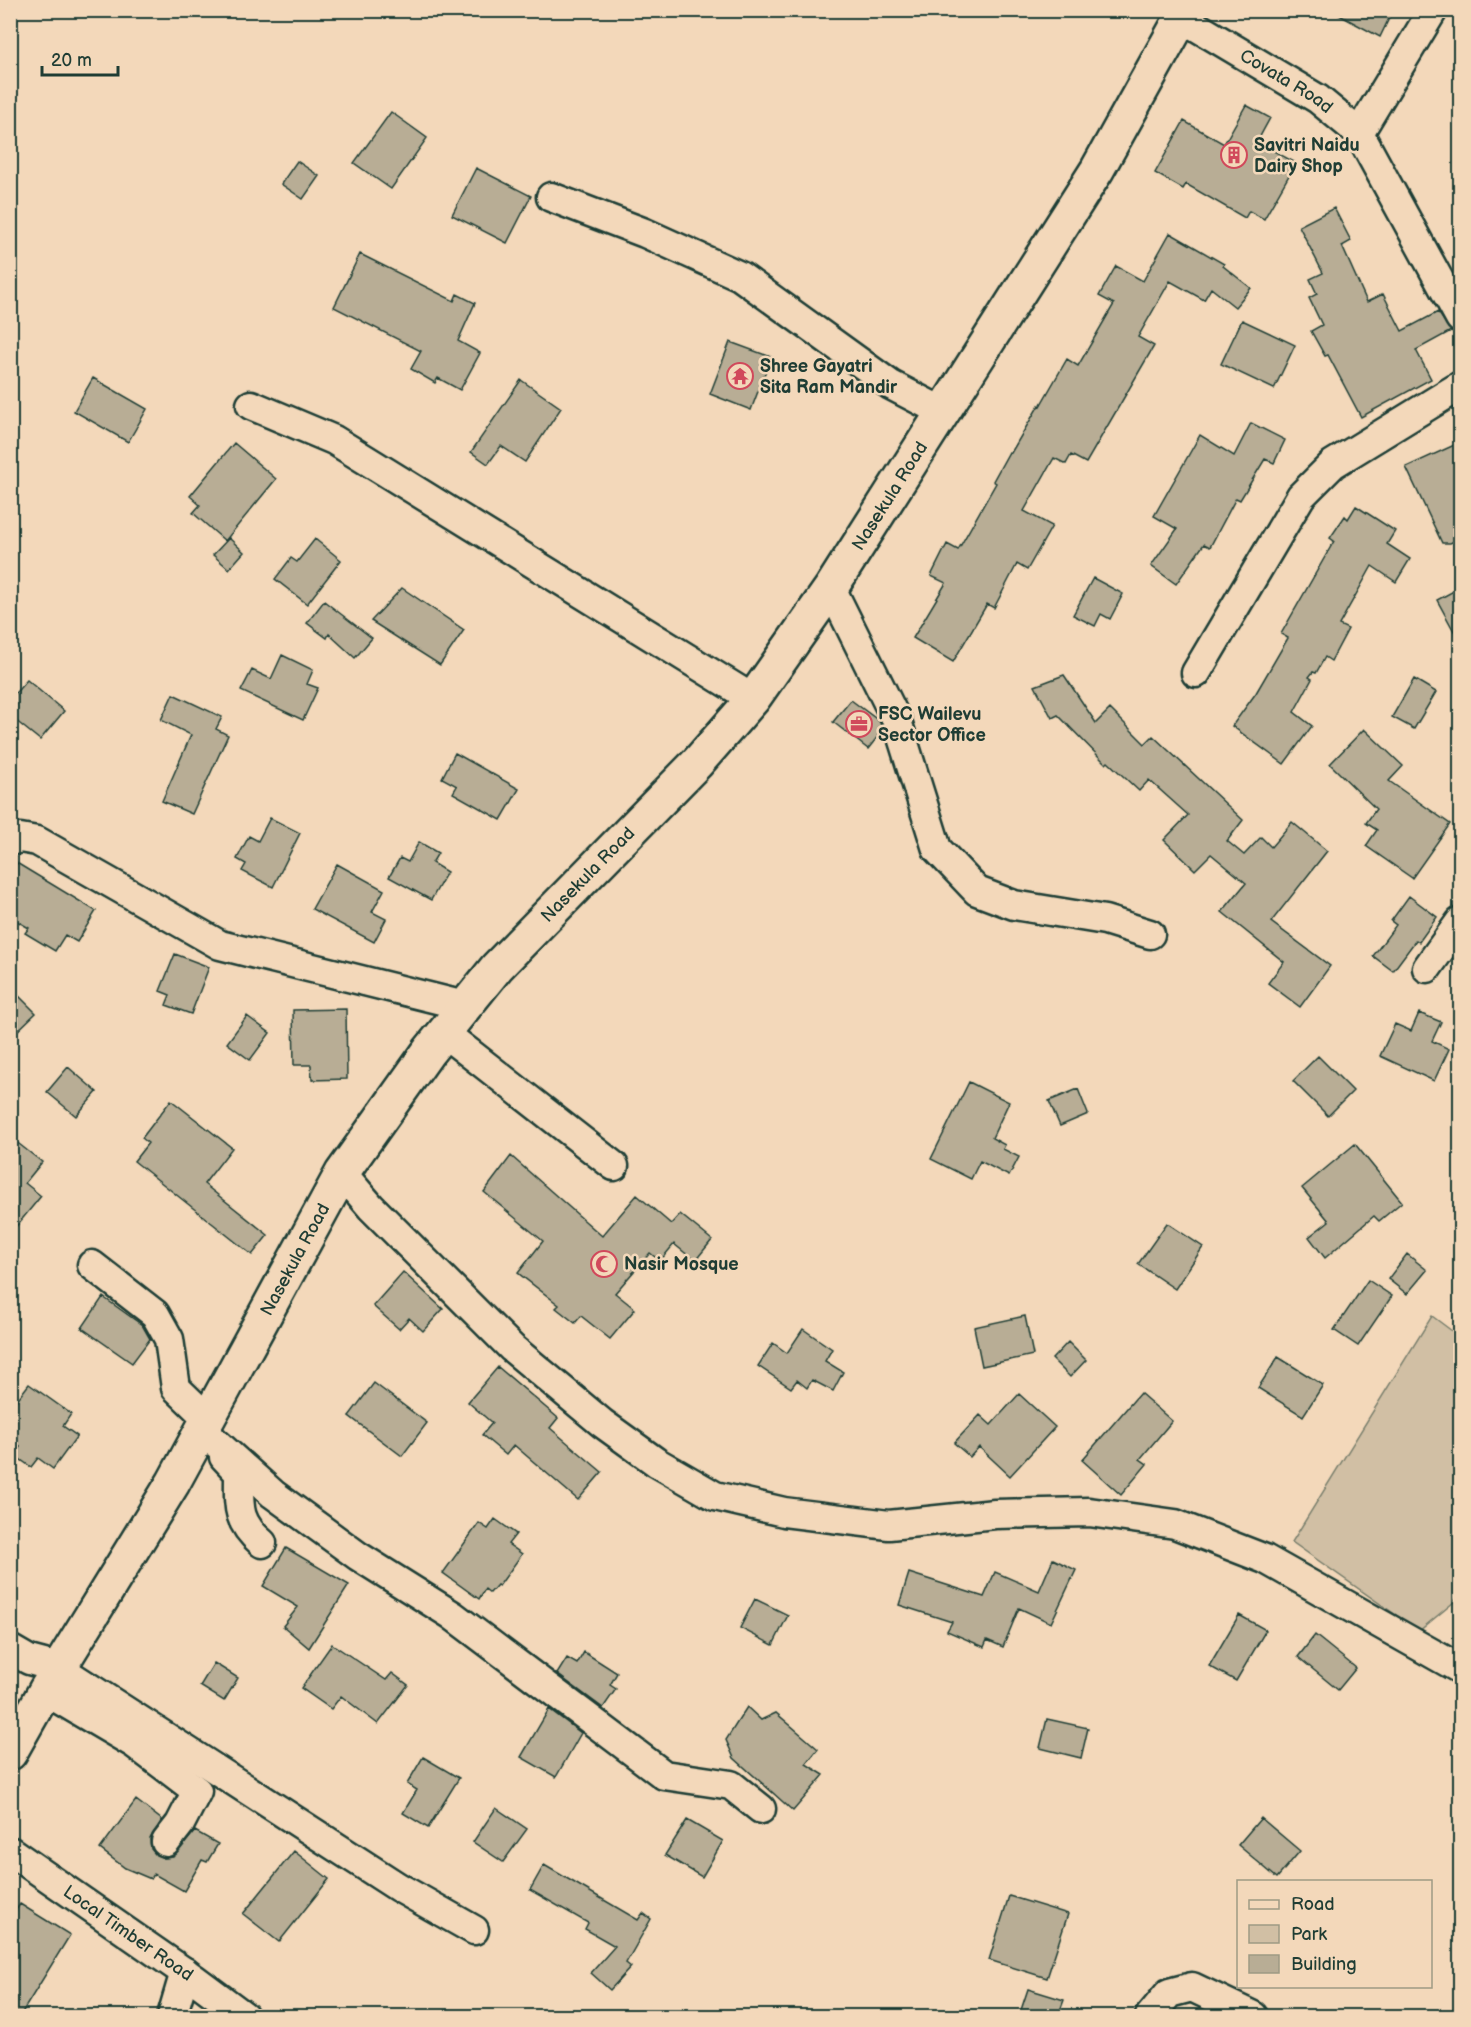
<svg xmlns="http://www.w3.org/2000/svg" width="1471" height="2027" viewBox="0 0 1471 2027" font-family="'Balsamiq Sans',sans-serif">
<rect width="100%" height="100%" fill="#f3d8ba"/>
<filter id="ink" filterUnits="userSpaceOnUse"><feTurbulence type="fractalNoise" baseFrequency=".0167" numOctaves="2"/><feDisplacementMap in="SourceGraphic" scale="12" xChannelSelector="R" yChannelSelector="G"/><feConvolveMatrix kernelMatrix="1 2 1 2 8 2 1 2 1" color-interpolation-filters="sRGB"/></filter>
<g filter="url(#ink)">
<!-- green -->
<path fill="#d1bfa4" stroke="#787e6c" stroke-width="1.5" d="M1432,1316L1460,1337V1592L1454,1602L1419,1631L1292,1542Z"/>
<!-- building -->
<path fill="#b8ad95" stroke="#1f3d34" stroke-width="1.5" d="M1330,10H1393L1380,37Z
M1246,105L1270,118L1257,142L1296,163L1264,219L1249,211L1245,218L1186,184L1183,189L1155,173L1184,121L1224,144Z
M391,112L427,138L391,189L354,163Z
M297,161L319,176L303,199L281,184Z
M476,168L531,196L507,243L452,215Z
M1334,208L1351,241L1342,246L1367,302L1383,294L1402,331L1438,312L1451,331L1416,350L1431,379L1361,417L1328,355L1325,356L1311,331L1322,325L1309,298L1317,294L1310,279L1323,273L1299,226Z
M1170,233L1224,264L1223,266L1251,288L1235,307L1211,288L1204,300L1170,281L1138,337L1154,346L1086,463L1071,455L1066,464L1054,458L1024,511L1052,526L1027,570L1017,564L994,608L987,604L953,662L913,638L946,583L931,576L947,544L958,550L996,483L993,481L1009,452L1011,453L1039,405L1040,406L1067,359L1078,366L1114,304L1099,296L1116,266L1143,281Z
M360,254L454,301L457,294L475,303L458,341L480,353L460,390L438,378L435,383L411,369L421,351L334,307Z
M1242,320L1295,345L1274,389L1221,364Z
M730,342L771,357L751,410L710,394Z
M93,378L147,409L128,442L74,411Z
M521,380L561,408L525,462L501,446L488,464L471,452Z
M1251,423L1285,440L1274,463L1265,459L1240,500L1236,498L1210,547L1204,544L1176,584L1151,566L1177,529L1154,516L1200,435L1234,456Z
M1461,442V538L1450,543H1442L1406,467Z
M234,443L276,479L225,541L193,513L200,505L190,496Z
M1356,506L1395,531L1387,544L1410,559L1396,582L1372,566L1339,625L1348,629L1331,661L1325,657L1316,673L1313,672L1309,677L1312,679L1294,712L1312,726L1284,764L1232,726L1256,693L1288,638L1281,634L1334,541L1330,538L1345,516L1348,519Z
M229,538L244,552L229,569L213,555Z
M315,539L341,560L307,604L275,579L291,558L297,562Z
M1093,578L1123,594L1110,619L1101,614L1095,626L1073,615Z
M1461,587V644L1437,600Z
M402,588L464,630L440,665L371,621Z
M324,601L372,638L355,658L329,634L327,638L307,623Z
M282,655L313,670L307,684L318,688L303,720L241,691L252,670L271,679Z
M1064,675L1096,723L1110,709L1145,744L1153,736L1243,820L1227,841L1244,855L1261,837L1271,847L1292,822L1327,851L1271,922L1330,966L1300,1007L1268,983L1284,962L1222,912L1246,883L1211,854L1195,870L1164,840L1188,815L1149,780L1139,791L1108,762L1106,764L1058,715L1052,718L1035,686Z
M1414,679L1436,692L1414,729L1392,717Z
M27,680L64,711L40,740L10,716V699Z
M173,694L222,717L216,729L228,735L192,814L162,801L191,735L161,720Z
M851,700L879,721L882,727L883,730L868,749L833,722Z
M1364,729L1403,766L1389,781L1450,824L1412,878L1366,846L1377,830L1366,823L1376,809L1330,764Z
M455,753L519,789L501,820L453,793L457,786L442,778Z
M270,818L300,833L273,887L242,871L246,864L237,859L249,836L258,841Z
M419,842L438,853L432,863L447,872L431,900L389,877L400,858L408,862Z
M10,859L96,911L77,942L65,935L55,951L25,933L29,928L10,917Z
M337,864L384,890L372,912L386,919L374,942L312,909Z
M1409,896L1437,917L1419,942L1416,940L1393,971L1373,956L1396,925L1391,921Z
M175,954L209,967L191,1014L166,1005L170,995L160,991Z
M10,987L36,1013L10,1038Z
M346,1009L347,1079L312,1080L311,1065H294L293,1010Z
M1419,1013L1441,1022L1432,1041L1449,1049L1434,1081L1380,1056L1395,1024L1411,1031Z
M247,1016L270,1033L250,1060L227,1043Z
M1318,1056L1353,1091L1328,1116L1293,1081Z
M68,1067L97,1092L76,1116L47,1092Z
M969,1082L1009,1102L992,1138L1005,1145L1003,1149L1019,1157L1009,1176L980,1161L971,1179L931,1159Z
M1078,1089L1088,1114L1060,1126L1049,1101Z
M171,1100L232,1148L204,1184L268,1235L252,1255L134,1161L148,1143L142,1138Z
M10,1137L42,1162L25,1183L41,1196L10,1234Z
M1355,1144L1402,1202L1379,1221L1374,1216L1325,1258L1309,1237L1329,1221L1302,1188Z
M511,1156L602,1236L637,1195L671,1224L680,1214L712,1240L695,1261L674,1244L660,1261L650,1253L615,1293L635,1309L610,1339L581,1316L575,1323L556,1308L559,1305L518,1273L543,1241L484,1192Z
M1167,1223L1203,1247L1175,1289L1138,1264Z
M1407,1254L1427,1270L1407,1294L1388,1279Z
M403,1272L443,1309L423,1331L409,1318L399,1329L373,1306Z
M1368,1280L1392,1296L1358,1346L1334,1330Z
M103,1297L142,1325L150,1339L132,1363L82,1328Z
M1025,1316L1033,1355L982,1366L974,1327Z
M803,1329L832,1349L825,1361L843,1372L833,1391L812,1380L807,1388L797,1380L791,1388L758,1366L773,1343L787,1353Z
M1068,1342L1086,1360L1070,1377L1052,1359Z
M1278,1357L1323,1385L1303,1416L1258,1388Z
M498,1367L558,1418L550,1428L602,1472L578,1500L514,1445L506,1455L482,1435L492,1423L468,1402Z
M374,1383L427,1423L402,1456L349,1416Z
M29,1384L71,1414L63,1426L77,1436L53,1469L38,1458L31,1467L14,1455L20,1447L10,1440V1409Z
M1140,1393L1172,1421L1140,1459L1147,1464L1121,1495L1082,1460Z
M1019,1394L1055,1427L1010,1476L979,1447L970,1457L954,1443L980,1415L991,1425Z
M495,1519L516,1534L508,1544L522,1554L499,1586L497,1585L490,1593L485,1589L479,1599L443,1573L479,1523L488,1529Z
M286,1548L349,1585L309,1648L283,1626L298,1607L263,1586Z
M1053,1559L1076,1570L1051,1623L1019,1608L1003,1647L987,1640L984,1647L947,1631L952,1622L899,1605L909,1573L984,1597L995,1572L1039,1591Z
M755,1599L788,1615L773,1645L740,1628Z
M1239,1615L1266,1630L1236,1681L1209,1666Z
M1315,1635L1356,1668L1338,1690L1298,1657Z
M332,1644L386,1680L392,1673L408,1685L378,1724L341,1696L331,1709L301,1688Z
M584,1652L617,1673L610,1685L616,1689L603,1708L557,1674L567,1658L577,1664Z
M214,1663L238,1678L224,1701L200,1686Z
M747,1707L761,1720L776,1713L818,1749L806,1764L824,1775L793,1811L734,1758L726,1740Z
M549,1709L581,1733L556,1777L521,1757Z
M1047,1719L1088,1728L1081,1758L1040,1748Z
M423,1757L459,1778L428,1828L403,1813L417,1790L407,1784Z
M136,1800L162,1820L150,1839L151,1849L156,1855L164,1858L173,1857L195,1831L218,1844L207,1862L202,1860L184,1891L154,1874L151,1879L125,1868L100,1849Z
M496,1808L527,1829L503,1862L473,1842Z
M1261,1818L1300,1851L1277,1878L1238,1845Z
M687,1820L723,1841L702,1877L665,1855Z
M294,1851L329,1879L279,1942L243,1914Z
M544,1865L638,1920L643,1913L651,1919L626,1963L631,1967L610,1990L591,1973L615,1946L585,1929L588,1923L530,1890Z
M1009,1896L1068,1914L1047,1978L989,1960Z
M20,1904L70,1935L20,2016H10V1919Z
M1028,1989L1064,2000L1058,2016H1019Z"/>
<g fill="none" stroke-linecap="round" stroke-linejoin="round">
<defs>
<g id="minor">
<path id="s1" d="M1182,18L1318,99L1359,133L1460,318"/>
<path d="M1359,133L1433,10"/>
<path d="M551,197L645,233L740,276L891,385L943,412"/>
<path d="M251,405L334,440L753,699"/>
<path d="M831,588L897,721L937,849L977,891L1014,905L1105,920L1150,934"/>
<path d="M1196,673L1301,496L1333,464L1460,386"/>
<path d="M10,841L20,838L37,841L220,945L465,1006"/>
<path d="M1427,968L1460,922"/>
<path d="M444,1033L614,1166"/>
<path d="M342,1173L371,1207L512,1348L602,1423L656,1462L715,1496L784,1512L889,1525L995,1514L1089,1512L1175,1524L1265,1559L1460,1669"/>
<path d="M92,1265L155,1314L169,1339L176,1388L208,1419"/>
<path d="M202,1430L273,1494L358,1556L452,1615L664,1775L731,1785L761,1809"/>
<path d="M224,1457L239,1473C239,1506 236,1521 262,1543"/>
<path d="M10,1649L29,1660L59,1668L398,1887L474,1930"/>
<path d="M45,1691L135,1744L197,1791L180,1824L166,1842"/>
<path id="s2" d="M10,1851L193,1978L244,2016"/>
<path d="M172,2016L185,1972"/>
<path d="M1150,2016L1169,1993L1192,1987L1253,2016"/>
</g>
<g id="major">
<path id="s3" d="M10,1753L45,1691L173,1483L342,1173L429,1051L497,967L697,763L753,699L831,588L1097,170L1186,10"/>
</g>
</defs>
<!-- minor casing -->
<use href="#minor" stroke="#1f3d34" stroke-width="33"/>
<!-- major casing -->
<use href="#major" stroke="#1f3d34" stroke-width="38"/>
<!-- minor -->
<use href="#minor" stroke="#f3d8ba" stroke-width="28"/>
<!-- major -->
<use href="#major" stroke="#f3d8ba" stroke-width="33"/>
</g>
</g>
<!-- icons -->
<defs>
<symbol id="building-ring" viewBox="-11 -11 22 22"><circle r="9.5" fill="#f3d8ba" stroke="#d1495b" stroke-width="1.5"/><path d="M-4-6H4V6H1V3H-1V6H-4ZM-2.5-4.3h1.7v1.8h-1.7ZM.8-4.3h1.7v1.8H.8ZM-2.5-1h1.7V.8h-1.7ZM.8-1h1.7V.8H.8Z" fill="#d1495b"/></symbol>
<symbol id="temple-ring" viewBox="-11 -11 22 22"><circle r="9.5" fill="#f3d8ba" stroke="#d1495b" stroke-width="1.5"/><path d="M0-6L5-2H3V0L6.5 2.5H4V6H1.5V3h-3V6H-4V2.5H-6.5L-3 0V-2H-5Z" fill="#d1495b"/></symbol>
<symbol id="office-ring" viewBox="-11 -11 22 22"><circle r="9.5" fill="#f3d8ba" stroke="#d1495b" stroke-width="1.5"/><path d="M-6-3h4V-5.5h4V-3h4V5H-6ZM-1-4.5V-3h2v-1.5ZM-6 0V1H6V0Z" fill="#d1495b"/></symbol>
<symbol id="mosque-ring" viewBox="-11 -11 22 22"><circle r="9.5" fill="#f3d8ba" stroke="#d1495b" stroke-width="1.5"/><path d="M3.5-4.9A6 6 0 1 0 3.5 4.9A5 5 0 1 1 3.5-4.9Z" fill="#d1495b"/></symbol>
</defs>
<g fill-rule="evenodd">
<use href="#building-ring" x="1219" y="140" width="30" height="30"/>
<use href="#temple-ring" x="725" y="361" width="30" height="30"/>
<use href="#office-ring" x="844" y="709" width="30" height="30"/>
<use href="#mosque-ring" x="589" y="1249" width="30" height="30"/>
</g>
<g text-anchor="middle" dominant-baseline="central" stroke-width="5" stroke-linejoin="round" paint-order="stroke">
<!-- street labels -->
<g font-size="18" fill="#1f3d34" stroke="#f3d8ba">
<text stroke="none"><textPath href="#s1" startOffset="122">Covata Road</textPath></text>
<text stroke="none"><textPath href="#s3" startOffset="1542">Nasekula Road</textPath></text>
<text stroke="none"><textPath href="#s3" startOffset="1056">Nasekula Road</textPath></text>
<text stroke="none"><textPath href="#s3" startOffset="570">Nasekula Road</textPath></text>
<text stroke="none"><textPath href="#s2" startOffset="144">Local Timber Road</textPath></text>
</g>
<!-- poi labels -->
<g font-size="18" font-weight="bold" fill="#1f3d34" stroke="#f3d8ba" text-anchor="start">
<text x="1254" y="145">Savitri Naidu<tspan x="1254" dy="21">Dairy Shop</tspan></text>
<text x="760" y="366">Shree Gayatri<tspan x="760" dy="21">Sita Ram Mandir</tspan></text>
<text x="878" y="714">FSC Wailevu<tspan x="878" dy="21">Sector Office</tspan></text>
<text x="624" y="1264">Nasir Mosque</text>
</g>
</g>
<!-- margin -->
<rect width="1471" height="2027" fill="none" stroke="#f3d8ba" stroke-width="36"/>
<rect x="18" y="18" width="1435" height="1991" fill="none" stroke="#1f3d34" stroke-width="2" filter="url(#ink)"/>
<!-- legend -->
<rect x="1237" y="1880" width="195" height="108" fill="#f3d8ba" stroke="#9e9a84" stroke-width="1.5"/>
<rect x="1249" y="1900" width="30" height="9" fill="#f3d8ba" stroke="#9e9a84" stroke-width="1.5"/>
<text x="1291" y="1910" font-size="18" fill="#1f3d34">Road</text>
<rect x="1249" y="1925" width="30" height="18" fill="#d1bfa4" stroke="#9e9a84" stroke-width="1.5"/>
<text x="1291" y="1940" font-size="18" fill="#1f3d34">Park</text>
<rect x="1249" y="1955" width="30" height="18" fill="#b8ad95" stroke="#9e9a84" stroke-width="1.5"/>
<text x="1291" y="1970" font-size="18" fill="#1f3d34">Building</text>
<!-- scale -->
<path d="M42 66v9h76v-9" fill="none" stroke="#1f3d34" stroke-width="3"/>
<text x="51" y="66" font-size="18" fill="#1f3d34" stroke="#f3d8ba" stroke-width="4.5" paint-order="stroke">20 m</text>
</svg>
